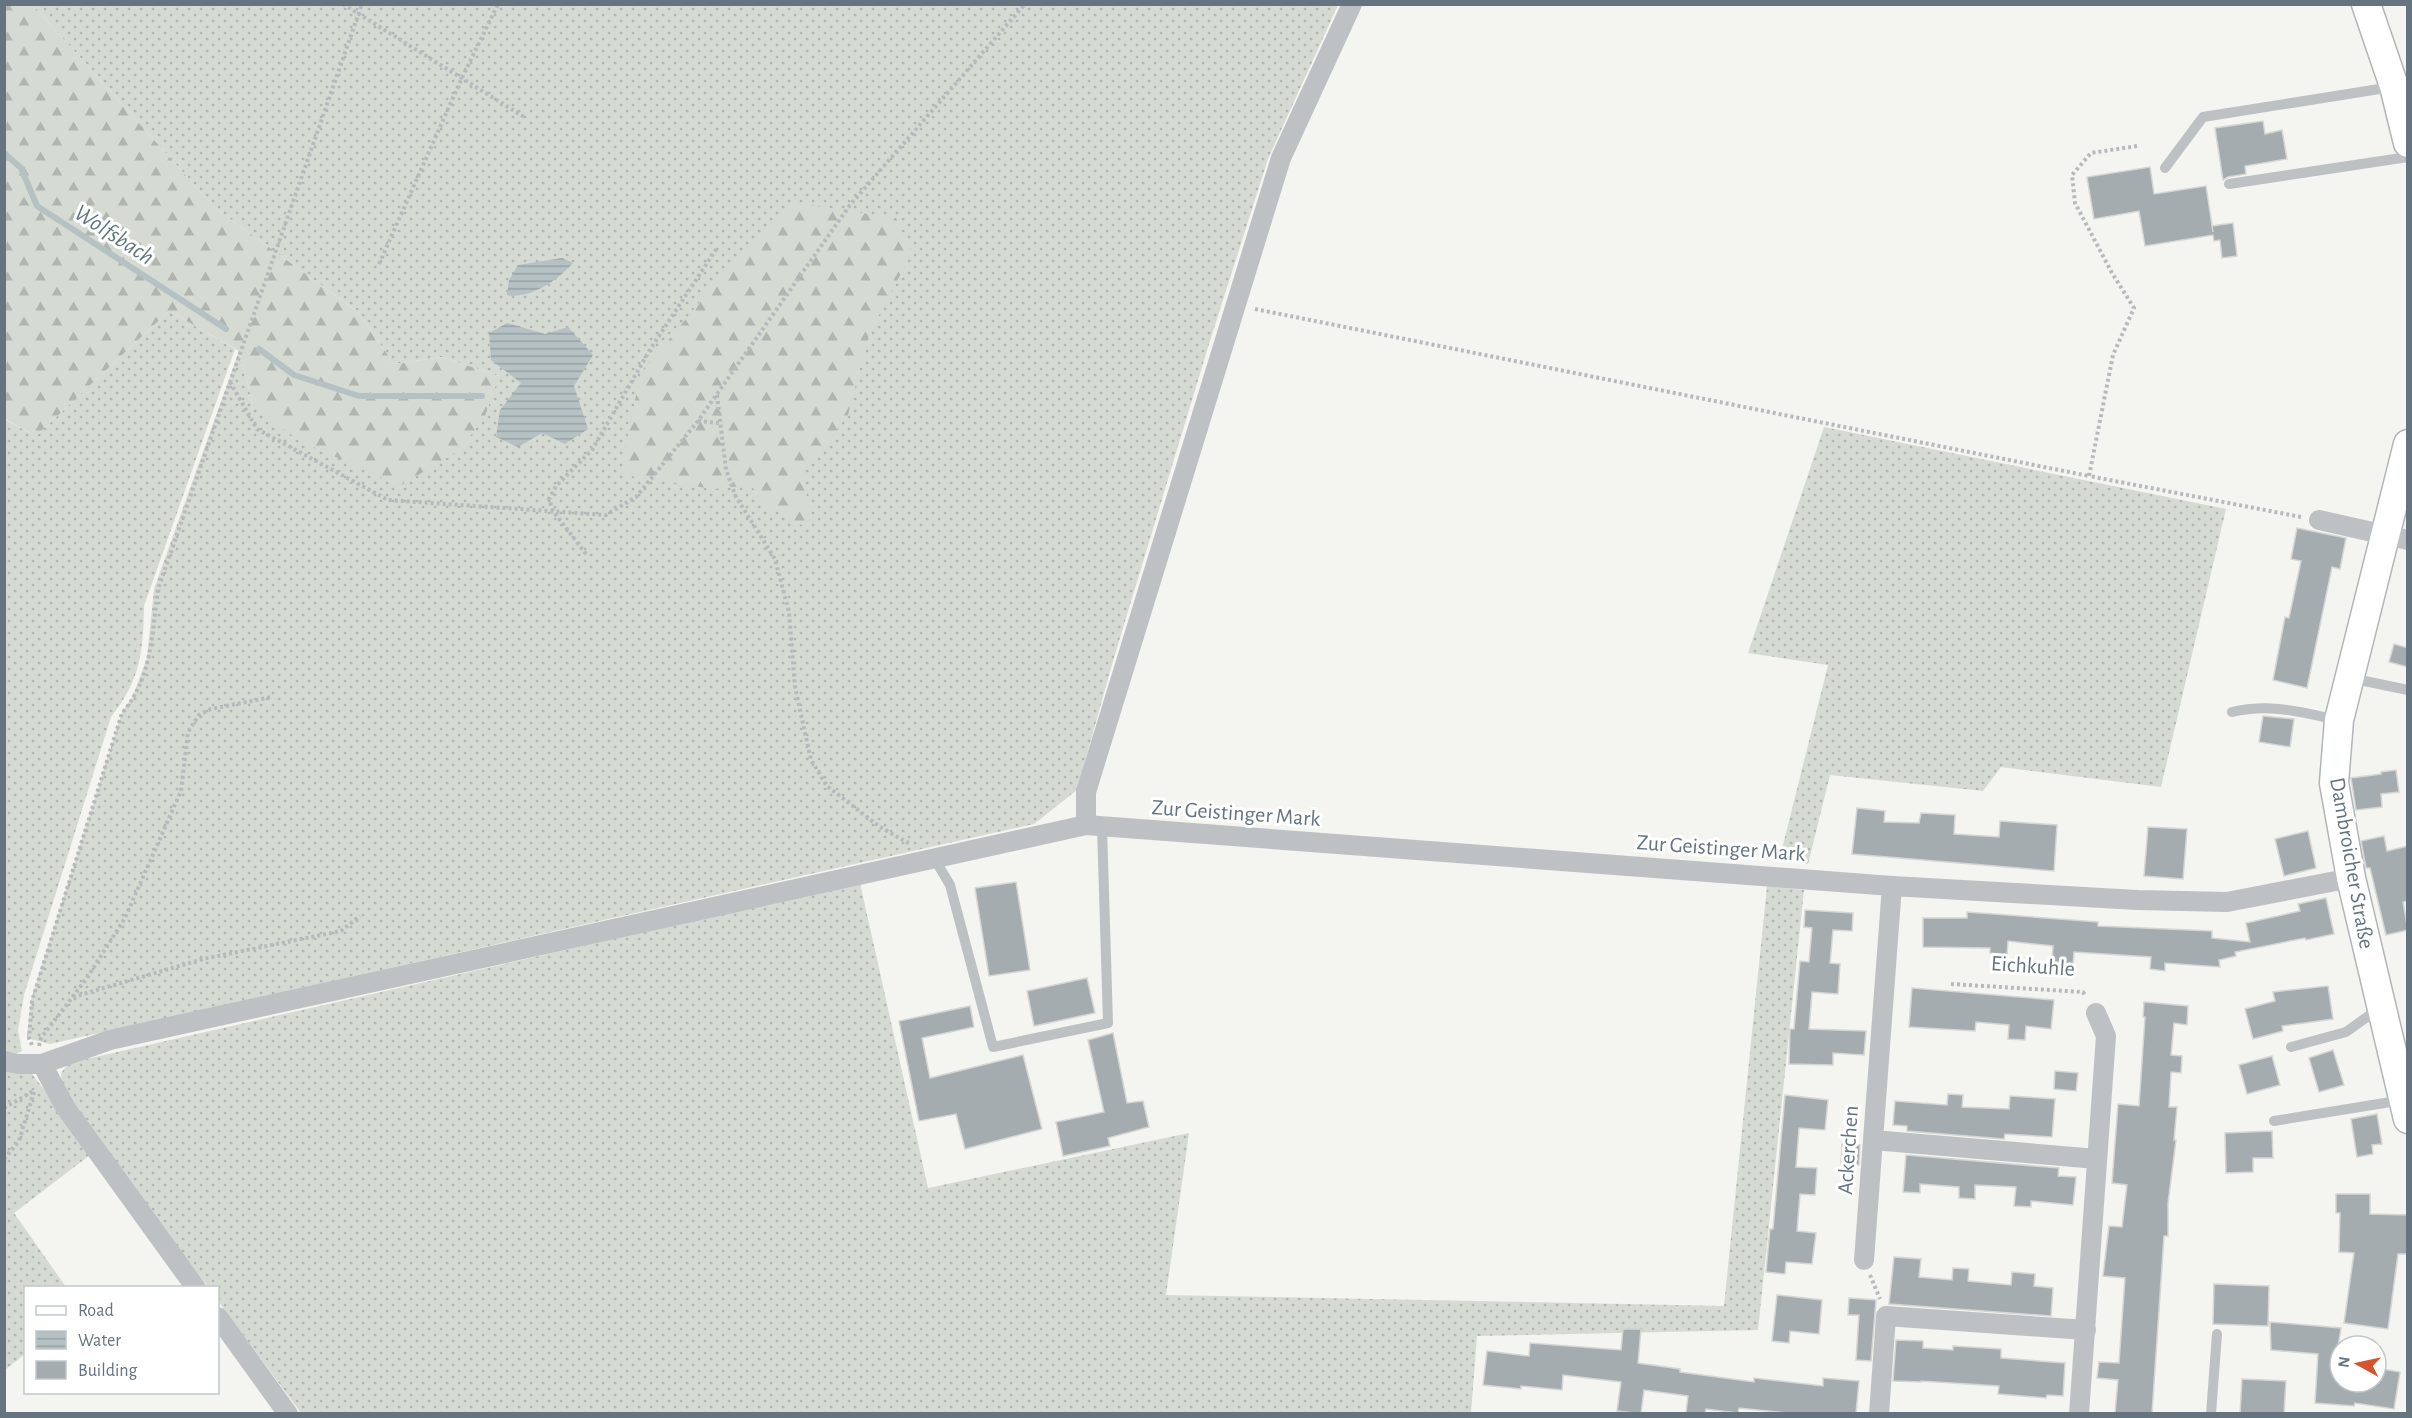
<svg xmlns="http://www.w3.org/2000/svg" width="2412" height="1418" viewBox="0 0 2412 1418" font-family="'Alegreya Sans',sans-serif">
<defs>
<pattern id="grass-dots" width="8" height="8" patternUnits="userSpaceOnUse" patternTransform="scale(1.5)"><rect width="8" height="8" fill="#d5dad2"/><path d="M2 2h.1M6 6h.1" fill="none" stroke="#b0b5b0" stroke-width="1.8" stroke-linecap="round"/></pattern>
<pattern id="forest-firs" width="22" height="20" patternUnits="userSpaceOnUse" patternTransform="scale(1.5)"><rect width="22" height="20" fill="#d5dad2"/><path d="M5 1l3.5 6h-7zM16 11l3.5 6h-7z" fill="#b0b5b0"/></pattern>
<pattern id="water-rules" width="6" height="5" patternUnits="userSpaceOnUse" patternTransform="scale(1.5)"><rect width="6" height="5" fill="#b6c1c4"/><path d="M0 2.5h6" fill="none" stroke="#98a1a4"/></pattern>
</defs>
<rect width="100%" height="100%" fill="#f4f4f0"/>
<!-- grass -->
<path fill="url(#grass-dots)" d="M33,5H1338L1268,159L1209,344L1113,661L1077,790L1034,824L50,1044L27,1038L31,1000L122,712L133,696L147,658L154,589L239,351L253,405L499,376L442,357L394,364L357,311L215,208Z
M169,311L235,349L144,606C143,652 141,679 111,717L24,995L18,1030L22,1051L11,1056L4,1054V419L36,436Z
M1824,427L2226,509L2161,787L2001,767L1983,791L1830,775L1808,864L1779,861L1828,665L1748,653Z
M860,883L928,1188L1189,1133L1166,1295L1724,1306L1767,886L1804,890L1758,1330L1477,1336L1471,1413H301L218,1301V1288L208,1287L62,1092L61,1073L69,1063Z
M5,1068L32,1074L57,1106L90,1155L14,1213L66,1287L26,1288L25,1354L5,1370Z"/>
<!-- forest -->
<path fill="url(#forest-firs)" d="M4,5H33L215,208L357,311L394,364L442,357L499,376L485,416L461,449L400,486L298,440L253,405L239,351L169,311L36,436L5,419Z
M795,203L896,218L912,253L869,334L848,415L803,474L813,531L764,505L751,485L713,489L632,476L621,472L640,375L707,293Z"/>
<!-- water -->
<path fill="url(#water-rules)" d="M562,258L573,263C558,280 531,299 507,295L509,280L518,265Z
M507,323L545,334L568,327L593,355L574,386L588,429L565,444L542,433L518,447L496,437L500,410L521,383L491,360L489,333Z"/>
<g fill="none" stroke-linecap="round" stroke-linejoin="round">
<!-- stream -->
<path stroke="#b6c1c4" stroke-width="6" d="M4,153L21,168L37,206L226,329
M259,349L294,375L359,396H482"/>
</g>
<!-- building -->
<path fill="#a4acb0" stroke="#d5d5d3" stroke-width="1.5" d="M2263,121L2265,134L2282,130L2287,159L2245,166L2246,174L2228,177L2223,180L2215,128Z
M2150,167L2154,194L2206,186L2213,232L2212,226L2233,223L2237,256L2222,258L2220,240L2214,241L2213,235L2145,246L2139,211L2094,219L2087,177Z
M2297,528L2346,538L2340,569L2332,567L2307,688L2273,680L2285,617L2289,618L2301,561L2291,559Z
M2394,644L2408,648V667L2389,662Z
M2263,716L2294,719L2290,747L2259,742Z
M2396,770L2399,792L2381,794L2382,807L2356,810L2351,778L2381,774V772Z
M1857,808L1885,811L1884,822L1919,823L1921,813L1955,815L1954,834L1999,837L2000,821L2057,825L2054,871L1852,854Z
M2148,827L2187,829L2183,879L2144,876Z
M2308,831L2316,868L2284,876L2275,839Z
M2384,836L2387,851L2408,846V901L2403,902L2408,930L2386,935L2370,868H2366L2361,841Z
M1016,882L1030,970L989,976L975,888Z
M2326,898L2334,934L2306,940L2305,938L2235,952L2236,956L2219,960L2220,967L2165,963V971L2150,969L2151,957L2074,952L2073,964L2052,962L2053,946L2008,941L2007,955L1990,953V948L1923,947V918H1967V912L2098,922V926L2212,931V938L2250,942L2246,923L2300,911L2298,904Z
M1805,910L1853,913L1852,931L1833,930L1830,963L1840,964L1838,994L1812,992L1809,1029L1866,1031L1864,1055L1833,1053V1065L1789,1064L1790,1029H1794L1800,961L1809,962L1812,928L1804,927Z
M1087,978L1095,1013L1034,1026L1027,991Z
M2328,986L2333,1019L2282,1026L2283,1031L2253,1039L2245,1009L2275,1001L2273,992Z
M1912,988L2054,1000L2051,1029L2026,1026L2025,1040L2008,1039L2009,1025L1976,1022L1975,1031L1909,1027Z
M2144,1002L2188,1006L2187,1025L2174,1023L2171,1055L2182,1056L2181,1073L2171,1072L2169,1107H2177L2174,1140H2176L2168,1203V1236H2164L2152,1413H2115L2118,1380L2097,1378L2099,1362L2119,1363L2125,1278L2103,1276L2109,1226L2122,1227L2127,1185L2112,1183L2118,1104L2139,1106L2145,1017H2143Z
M970,1006L974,1027L922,1038L930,1078L1023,1055L1042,1129L965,1149L956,1114L919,1121L899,1021Z
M1113,1033L1127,1103L1143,1101L1149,1127L1108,1138L1110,1146L1063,1156L1056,1122L1104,1112L1088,1040Z
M2333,1050L2344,1085L2319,1092L2309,1058Z
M2272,1056L2280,1085L2247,1094L2239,1065Z
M2055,1071L2078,1073L2076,1091L2054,1089Z
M1948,1094L1963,1095L1962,1107L2009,1109L2010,1096L2055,1099L2052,1137L2005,1134L2004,1139L1907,1131V1126L1893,1125L1895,1101L1947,1105Z
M1785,1095L1828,1100L1825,1130L1799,1128L1796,1167L1817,1168L1815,1195L1800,1194L1797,1231L1816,1233L1812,1264L1786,1262L1785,1274L1766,1272L1770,1229H1773Z
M2377,1114L2382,1144L2372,1145L2373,1154L2357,1157L2351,1119Z
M2272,1131L2273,1158H2253V1172L2226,1173L2225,1133Z
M1842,1144L1860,1145L1859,1165L1841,1164Z
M1906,1155L2059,1168L2058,1176L2076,1177L2073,1205L2031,1201V1207L2014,1206L2016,1187L1975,1185V1199L1959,1198V1187L1920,1184V1193L1903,1192Z
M2336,1194H2370V1214L2408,1215V1254H2398L2388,1329L2344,1323L2354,1253L2339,1252L2340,1213H2336Z
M1894,1257L1921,1259L1919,1277L1952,1280L1953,1268L1969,1269L1968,1281L2011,1285L2012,1272L2035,1274L2034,1286L2053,1288L2051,1316L1889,1304Z
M2214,1284L2269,1286L2268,1326L2213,1324Z
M1777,1295L1822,1300L1819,1334L1790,1331L1789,1343L1772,1341Z
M1849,1298L1876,1300L1871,1361L1856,1360L1859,1315H1848Z
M2270,1322L2341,1328L2337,1353H2340V1382H2376V1368L2400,1372L2394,1409L2355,1403L2354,1406L2315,1403L2318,1354L2271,1350Z
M1623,1329H1641L1638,1363L1680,1369V1372L1754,1382V1378L1823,1386V1378L1859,1381L1856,1413H1787L1739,1408L1738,1413L1706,1409L1705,1413H1686L1688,1396L1644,1390L1641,1413H1635L1617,1411L1621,1382L1563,1375L1562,1390L1521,1386V1389L1483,1385L1487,1351L1529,1356L1530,1343L1621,1350Z
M1896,1340L1923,1341V1348L1953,1350V1346L2001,1349V1358L2065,1363L2063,1396L2047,1395L2046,1398L1998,1394L1999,1386L1921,1381V1382L1893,1381Z
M2242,1379L2286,1381L2284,1413H2240Z"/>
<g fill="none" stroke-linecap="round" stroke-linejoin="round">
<defs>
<path id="secondary" d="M2366,4L2394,86L2408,143
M2408,444L2339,720L2334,783L2351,878L2408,1119"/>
</defs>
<!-- secondary casing -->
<use href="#secondary" stroke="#b0b5b8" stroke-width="31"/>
<!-- path -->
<path stroke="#b7babc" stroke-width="4" stroke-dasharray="3 3" stroke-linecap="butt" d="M343,4L524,117
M2137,146L2091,153L2072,175L2075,203L2112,273L2134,308L2113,355L2089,476L2301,517
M379,264L461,80L498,4
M1255,309L2089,476
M230,382L257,429L388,500L606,515L636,497L698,421L850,205L1025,4
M717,395L726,470L736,497L775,559L789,612L795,687L811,760L827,786L880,827L910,844
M698,421L719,423
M586,554L553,511L549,499L556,486L592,450L651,348L717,248
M1951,984L2083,992L2086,997
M73,997L203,959L341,931L360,916
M32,1045L29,1038L32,1001L122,713C152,679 152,633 158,589L362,4
M39,1046L41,1038L87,978L125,918L181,791L188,732L199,715L211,709L272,697
M4,1108L35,1090
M4,1159L19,1141L34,1092
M1870,1275L1880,1299"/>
<!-- lane -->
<path stroke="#bdc1c4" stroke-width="10" d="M2165,168L2203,117L2392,87
M2229,184L2408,157
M2350,678L2408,690
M2232,712C2270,703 2300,712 2338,720
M934,858L950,885L993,1047L1108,1023L1102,827
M2291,1047L2346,1032L2381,1007
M2274,1121L2403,1100
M2211,1414L2217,1334"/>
<!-- street -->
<path stroke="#bdc1c4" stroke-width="20" d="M2319,520L2408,540
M1086,825V792L1281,158L1352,4
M4,1061L18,1064H42L110,1040L1086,825L1892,886L2137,900L2227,902L2351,878
M42,1064L65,1107L196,1288
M1873,1140L2097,1159
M1864,1260L1892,886
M218,1317L288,1414
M1879,1414L1886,1316L2086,1330
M2079,1414L2106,1036L2096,1013"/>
<!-- secondary -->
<use href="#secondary" stroke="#fff" stroke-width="28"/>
</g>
<g text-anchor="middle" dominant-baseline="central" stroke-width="6" stroke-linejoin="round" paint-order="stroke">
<!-- street labels -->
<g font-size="22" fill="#65747f" stroke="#fff">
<text transform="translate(1236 813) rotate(4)">Zur Geistinger Mark</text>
<text transform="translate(1721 848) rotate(4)">Zur Geistinger Mark</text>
<text transform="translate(2352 863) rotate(80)">Dambroicher Straße</text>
<text transform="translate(2033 966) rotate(4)">Eichkuhle</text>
<text transform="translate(1848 1150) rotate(-86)">Ackerchen</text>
</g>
<!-- water labels -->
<g font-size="24" font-style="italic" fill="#61767c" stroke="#fff">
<text transform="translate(114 235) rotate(33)">Wolfsbach</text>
</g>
</g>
<!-- border -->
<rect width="2412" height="1418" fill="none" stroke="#65747f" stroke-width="12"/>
<!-- legend -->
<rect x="24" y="1286" width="195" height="108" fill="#ffffff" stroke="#c1c7cc" stroke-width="1.5"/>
<rect x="36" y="1306" width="30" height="9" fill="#ffffff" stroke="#c1c7cc" stroke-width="1.5"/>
<text x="78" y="1316" font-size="18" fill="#65747f">Road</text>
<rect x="36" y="1331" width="30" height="18" fill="url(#water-rules)" stroke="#c1c7cc" stroke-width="1.5"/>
<text x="78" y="1346" font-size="18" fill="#65747f">Water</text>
<rect x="36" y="1361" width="30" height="18" fill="#a4acb0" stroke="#c1c7cc" stroke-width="1.5"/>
<text x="78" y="1376" font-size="18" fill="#65747f">Building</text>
<!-- north arrow -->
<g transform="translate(2358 1364) rotate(278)"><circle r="28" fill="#ffffff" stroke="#c1c7cc" stroke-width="1.5"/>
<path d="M0-4.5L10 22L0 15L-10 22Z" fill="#d5532f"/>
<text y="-9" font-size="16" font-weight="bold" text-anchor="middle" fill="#65747f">N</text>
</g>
</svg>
